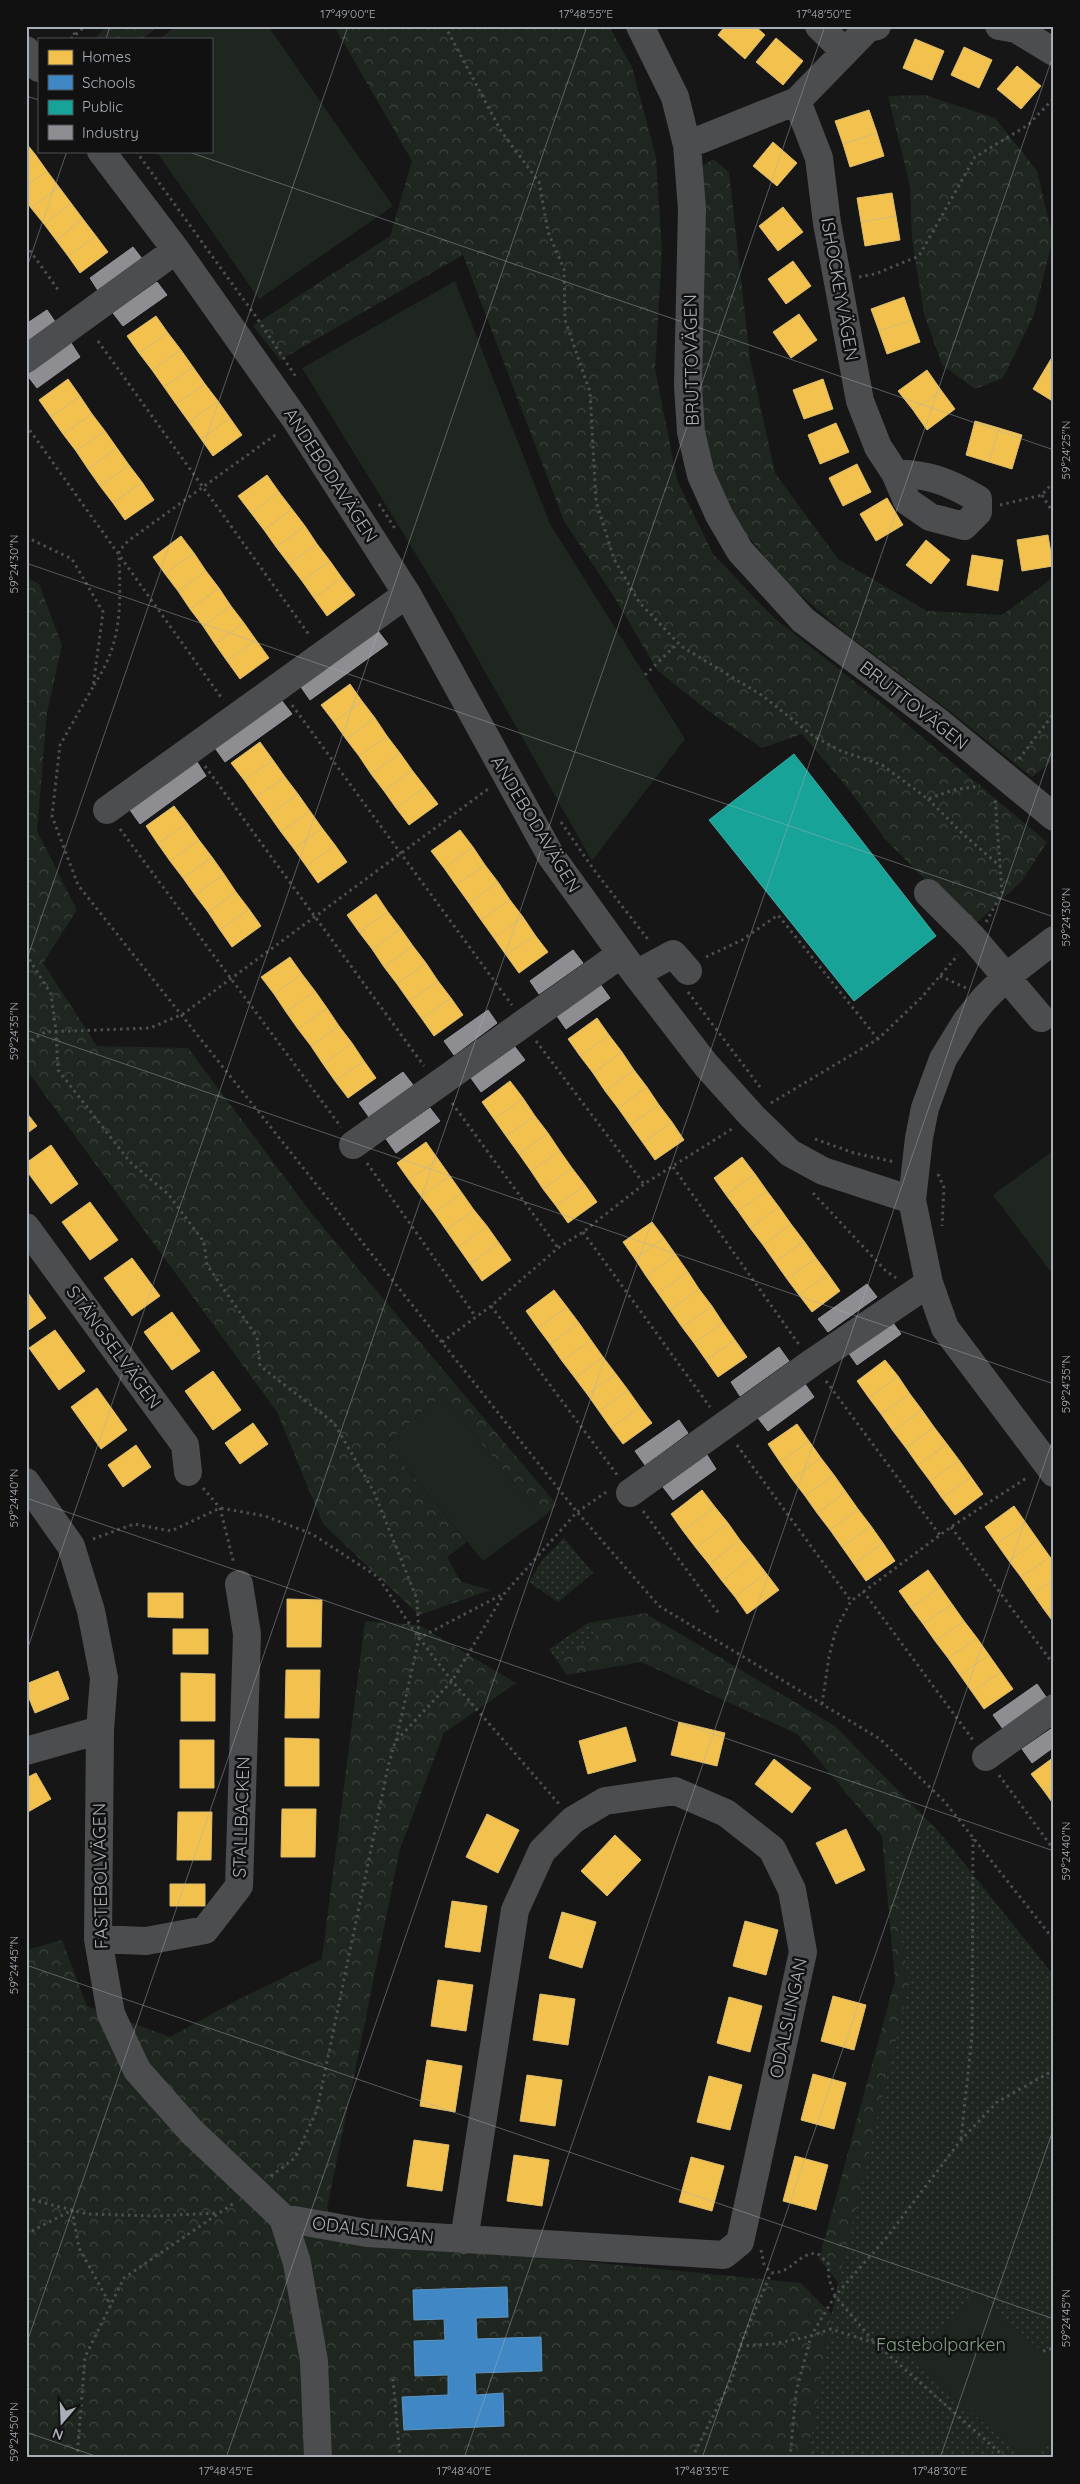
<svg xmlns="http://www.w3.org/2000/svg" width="1080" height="2484" viewBox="0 0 1080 2484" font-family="Quicksand,sans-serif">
<defs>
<pattern id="forest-crowns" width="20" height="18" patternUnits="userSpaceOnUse" patternTransform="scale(1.25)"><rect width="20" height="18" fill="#1f251f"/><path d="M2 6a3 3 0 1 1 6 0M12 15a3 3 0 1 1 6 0" fill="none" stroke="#3d423d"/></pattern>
<pattern id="park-dots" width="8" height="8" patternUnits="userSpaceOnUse" patternTransform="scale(1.25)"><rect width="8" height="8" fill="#1f251f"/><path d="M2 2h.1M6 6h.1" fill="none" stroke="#3d423d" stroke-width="1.8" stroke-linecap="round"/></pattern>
</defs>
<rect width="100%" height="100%" fill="#161617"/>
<!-- forest -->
<path fill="url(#forest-crowns)" d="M107,26H158L142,39H95Z
M334,26H609L632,67L656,157L662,251L655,369L677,480L713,554L773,617L885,706L1047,842L1022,881L972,927L886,840L850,791L802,734L762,748L707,710L657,670L613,595L564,521L463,255L280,360L253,326L390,236L412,161Z
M925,95L995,118L1037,171L1053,238L1034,315L1003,378L975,389L942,365L924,314L912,240L910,186L888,96Z
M713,159L729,172L750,359L775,473L838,559L927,611L1002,615L1054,577V757L1052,761L1032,777L947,709L845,633L788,584L728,513L698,431L697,170Z
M26,577L39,584L62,645L47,713L37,831L77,910L43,963L97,1046L188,1048L312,1214L557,1505L542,1518L442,1395L386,1443L467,1542L447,1557L461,1582L491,1590L419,1615L323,1524L277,1412L26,1069Z
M645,1613L835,1726L940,1833L1054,1976V2338L881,2333L819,2259L895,1980L882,1836L797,1734L641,1662L567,1675L557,1661L596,1635L588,1623Z
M365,1621L419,1625L516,1683L444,1733L400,1849L327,2209L345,2238L801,2283L870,2353L820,2458H26V1950L62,1940L87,2006L170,2037L241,1998L322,1959Z"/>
<!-- park -->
<path fill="url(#park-dots)" d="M564,1538L593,1573L558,1602L529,1582L543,1559Z
M588,1623L596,1635L557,1661L549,1649Z
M935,1829L1054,1976V2458H808L835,2296L909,1985L890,1856Z"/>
<!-- pitch -->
<path fill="#1f251f" d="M177,26H268L393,206L259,299L156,151H211V39H159Z
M455,281L550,524L685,739L592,861L453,615L302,368Z
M1054,1150V1276L993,1195Z
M442,1395L542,1518L483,1561L386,1443Z
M974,2292L1054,2362V2436L1034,2458H1024L913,2361Z"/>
<!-- homes -->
<path fill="#f2c14e" stroke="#dcbc6d" d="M725,26H755L765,35L745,59L718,35Z
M776,38L803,61L783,85L756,62Z
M915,39L944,51L932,80L903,68Z
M964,47L992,60L979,88L951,75Z
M1017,66L1041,86L1021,109L997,89Z
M869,110L877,133L843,144L835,121Z
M877,133L884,156L850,167L843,144Z
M773,142L797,163L777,186L753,166Z
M26,143L35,154L26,161Z
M35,154L47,171L26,186V161Z
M47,171L59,187L31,208L26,201V186Z
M59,187L71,203L44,224L31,208Z
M892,193L896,216L861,222L857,198Z
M71,203L83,219L56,240L44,224Z
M783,207L803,232L778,251L759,226Z
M896,216L900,240L865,246L861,222Z
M83,219L96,236L68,256L56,240Z
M96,236L108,252L80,273L68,256Z
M793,261L811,286L786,304L768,279Z
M904,297L912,320L879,331L871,309Z
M799,314L817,340L791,358L773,332Z
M156,316L168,333L139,353L127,336Z
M912,320L920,342L887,354L879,331Z
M168,333L181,350L152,370L139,353Z
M181,350L193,367L164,387L152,370Z
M1054,354V374L1045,369Z
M193,367L205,384L176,404L164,387Z
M1045,369L1054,374V402L1033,389Z
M927,370L941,390L913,410L898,391Z
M68,379L80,396L51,417L39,400Z
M823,379L833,409L804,419L793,390Z
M205,384L218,401L189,422L176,404Z
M941,390L955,409L927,430L913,410Z
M80,396L92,414L63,434L51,417Z
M218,401L230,418L201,439L189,422Z
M92,414L105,431L76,451L63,434Z
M230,418L242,435L213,456L201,439Z
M975,421L999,428L989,462L966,455Z
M836,423L849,452L820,464L808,435Z
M999,428L1022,435L1012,469L989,462Z
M105,431L117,448L88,469L76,451Z
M117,448L129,465L100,486L88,469Z
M857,464L871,492L843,506L829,478Z
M129,465L142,482L113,503L100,486Z
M267,475L279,492L251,513L238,496Z
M142,482L154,500L125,520L113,503Z
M279,492L292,509L264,530L251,513Z
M887,498L903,525L876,541L860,514Z
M292,509L305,526L276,547L264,530Z
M305,526L317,544L289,564L276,547Z
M1048,535L1053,566L1022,571L1017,540Z
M181,536L194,553L165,574L153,557Z
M926,540L950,560L931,584L906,565Z
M317,544L330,561L302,581L289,564Z
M194,553L206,571L178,591L165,574Z
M972,555L1003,560L998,591L967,585Z
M330,561L342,578L314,598L302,581Z
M206,571L219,588L190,609L178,591Z
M342,578L355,595L327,616L314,598Z
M219,588L231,606L203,626L190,609Z
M231,606L244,623L215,644L203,626Z
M244,623L256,640L227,661L215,644Z
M256,640L269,658L240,679L227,661Z
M350,684L362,701L334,722L321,705Z
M362,701L375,718L346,739L334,722Z
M375,718L387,736L359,756L346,739Z
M387,736L400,753L371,774L359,756Z
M260,742L273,760L244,780L231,763Z
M400,753L412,770L384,791L371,774Z
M273,760L285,777L256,797L244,780Z
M412,770L425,787L396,808L384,791Z
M285,777L298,794L269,815L256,797Z
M425,787L438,804L409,825L396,808Z
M298,794L310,811L281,832L269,815Z
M174,806L187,823L158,844L146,826Z
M310,811L322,828L294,849L281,832Z
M187,823L199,840L170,861L158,844Z
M322,828L335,845L306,866L294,849Z
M460,830L473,847L444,868L431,851Z
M199,840L212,857L183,878L170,861Z
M335,845L347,862L318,883L306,866Z
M473,847L485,865L456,885L444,868Z
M212,857L224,874L195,895L183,878Z
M485,865L498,882L469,903L456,885Z
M224,874L236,892L208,912L195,895Z
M498,882L510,900L481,920L469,903Z
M236,892L249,909L220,930L208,912Z
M376,894L388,912L359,932L347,915Z
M510,900L523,917L494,938L481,920Z
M249,909L261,926L232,947L220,930Z
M388,912L401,929L372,949L359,932Z
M523,917L535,935L506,955L494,938Z
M401,929L413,946L384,967L372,949Z
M535,935L548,952L519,973L506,955Z
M413,946L426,963L397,984L384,967Z
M290,957L302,974L274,994L261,977Z
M426,963L438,981L409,1001L397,984Z
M302,974L315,991L286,1012L274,994Z
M438,981L451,998L422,1019L409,1001Z
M315,991L327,1008L298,1029L286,1012Z
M451,998L463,1015L434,1036L422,1019Z
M327,1008L339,1026L311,1046L298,1029Z
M597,1018L609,1035L580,1056L568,1039Z
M339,1026L352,1043L323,1064L311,1046Z
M609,1035L622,1052L593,1073L580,1056Z
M352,1043L364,1061L335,1081L323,1064Z
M622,1052L634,1070L605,1091L593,1073Z
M364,1061L376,1078L348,1098L335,1081Z
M634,1070L647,1087L618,1108L605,1091Z
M510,1081L523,1098L494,1119L482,1102Z
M647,1087L659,1105L630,1125L618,1108Z
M523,1098L535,1116L506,1136L494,1119Z
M659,1105L672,1122L643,1143L630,1125Z
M26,1112L37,1126L26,1134Z
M535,1116L548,1133L519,1154L506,1136Z
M672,1122L684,1140L655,1160L643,1143Z
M548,1133L560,1151L531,1171L519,1154Z
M426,1142L438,1159L409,1180L397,1163Z
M51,1145L78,1184L51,1204L26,1170V1163Z
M560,1151L572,1168L543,1189L531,1171Z
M742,1157L755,1174L726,1195L714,1178Z
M438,1159L450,1176L421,1196L409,1180Z
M572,1168L585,1185L556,1206L543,1189Z
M755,1174L767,1191L738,1211L726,1195Z
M450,1176L462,1193L434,1213L421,1196Z
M585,1185L597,1202L568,1223L556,1206Z
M767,1191L779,1207L750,1228L738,1211Z
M462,1193L474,1210L446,1230L434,1213Z
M90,1202L118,1240L90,1260L62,1222Z
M779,1207L791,1224L763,1245L750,1228Z
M474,1210L487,1226L458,1247L446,1230Z
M652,1222L664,1238L635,1259L623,1242Z
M791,1224L804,1241L775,1262L763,1245Z
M487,1226L499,1243L470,1264L458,1247Z
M664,1238L676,1255L646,1276L635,1259Z
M804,1241L816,1258L787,1279L775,1262Z
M499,1243L511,1260L482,1281L470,1264Z
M676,1255L688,1272L658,1293L646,1276Z
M132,1258L160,1296L132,1316L104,1278Z
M816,1258L828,1274L799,1295L787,1279Z
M688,1272L699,1289L670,1310L658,1293Z
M828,1274L840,1291L812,1312L799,1295Z
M699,1289L712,1306L682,1327L670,1310Z
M26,1290L46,1318L26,1332Z
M554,1290L567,1307L538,1328L526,1311Z
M712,1306L723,1323L694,1343L682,1327Z
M567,1307L579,1323L550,1344L538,1328Z
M172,1312L200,1351L172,1370L144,1332Z
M579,1323L591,1340L562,1361L550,1344Z
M723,1323L735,1340L706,1360L694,1343Z
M55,1330L85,1371L59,1390L29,1348Z
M591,1340L603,1357L575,1378L562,1361Z
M735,1340L747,1357L718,1377L706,1360Z
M603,1357L616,1374L587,1394L575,1378Z
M885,1360L898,1376L869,1398L857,1381Z
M213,1371L241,1410L213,1430L185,1391Z
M616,1374L628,1390L599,1411L587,1394Z
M898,1376L910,1394L881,1414L869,1398Z
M97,1388L127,1430L101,1449L71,1407Z
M628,1390L640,1407L611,1428L599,1411Z
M910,1394L922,1410L893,1431L881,1414Z
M640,1407L652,1423L623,1444L611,1428Z
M922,1410L934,1427L906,1448L893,1431Z
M253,1423L268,1444L240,1464L225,1443Z
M797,1424L809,1441L780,1462L768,1444Z
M934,1427L947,1444L918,1465L906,1448Z
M809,1441L821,1458L792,1479L780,1462Z
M947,1444L959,1460L930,1481L918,1465Z
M136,1445L151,1467L123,1487L108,1465Z
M821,1458L834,1475L805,1496L792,1479Z
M959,1460L971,1477L942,1498L930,1481Z
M834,1475L846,1492L817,1513L805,1496Z
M971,1477L983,1494L955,1515L942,1498Z
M702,1490L715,1507L683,1531L671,1514Z
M846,1492L858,1509L830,1530L817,1513Z
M1014,1506L1026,1523L997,1544L985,1527Z
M715,1507L728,1523L696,1548L683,1531Z
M858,1509L871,1526L842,1547L830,1530Z
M728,1523L740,1540L709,1564L696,1548Z
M1026,1523L1038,1540L1009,1561L997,1544Z
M871,1526L883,1543L854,1564L842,1547Z
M740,1540L753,1556L722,1581L709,1564Z
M1038,1540L1050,1557L1021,1577L1009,1561Z
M883,1543L895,1561L866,1581L854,1564Z
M753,1556L766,1573L735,1597L722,1581Z
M1050,1557L1054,1562V1579L1033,1594L1021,1577Z
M928,1570L940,1587L911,1608L899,1591Z
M766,1573L779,1590L747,1614L735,1597Z
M1054,1579V1605L1045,1611L1033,1594Z
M940,1587L952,1604L923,1624L911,1608Z
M148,1593H183V1618L148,1617Z
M287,1599L322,1600L321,1647H287Z
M952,1604L964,1621L935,1641L923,1624Z
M1054,1605V1623L1045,1611Z
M964,1621L977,1638L948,1658L935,1641Z
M173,1629H208V1654H173Z
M977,1638L989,1655L960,1675L948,1658Z
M989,1655L1001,1672L972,1692L960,1675Z
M286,1670H320L319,1718H285Z
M58,1671L69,1699L35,1713L26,1691V1684Z
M1001,1672L1013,1689L984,1709L972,1692Z
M181,1673L215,1674V1721H181Z
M679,1722L725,1733L717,1766L671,1755Z
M626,1727L636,1761L588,1774L579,1741Z
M285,1738L319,1739V1786H285Z
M180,1740H214V1788H180Z
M1054,1757V1784L1044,1791L1031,1774Z
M774,1759L811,1788L792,1813L755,1784Z
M36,1773L51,1799L26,1813V1778Z
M1054,1784V1805L1044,1791Z
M282,1809H316L315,1857H281Z
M178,1812H212L211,1860H177Z
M487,1814L519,1830L498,1873L466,1857Z
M846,1829L865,1870L836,1884L816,1843Z
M615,1835L641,1860L607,1896L581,1871Z
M170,1884H205V1906H170Z
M452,1901L487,1906L480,1952L445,1947Z
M562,1912L596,1922L582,1968L549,1958Z
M745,1921L778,1930L766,1975L733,1966Z
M438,1980L473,1985L466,2031L431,2026Z
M540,1994L575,1999L568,2045L533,2040Z
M833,1996L866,2005L854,2050L821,2041Z
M729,1997L762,2006L750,2052L717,2043Z
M427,2060L462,2066L455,2112L420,2106Z
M813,2074L846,2083L834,2129L801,2120Z
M527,2075L562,2080L555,2126L520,2121Z
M709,2076L742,2085L730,2130L697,2122Z
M414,2140L449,2145L442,2191L407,2186Z
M514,2155L549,2160L542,2206L507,2201Z
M795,2156L828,2165L816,2210L783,2201Z
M691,2157L724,2166L712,2211L679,2202Z"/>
<!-- schools -->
<path fill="#3f88c5" stroke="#5f94c0" d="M507,2287L508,2317L476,2318L477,2339L541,2337L542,2371L475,2373L476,2395L503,2393L504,2426L404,2430L402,2397L448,2395V2375L415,2376L414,2341L445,2340L444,2319L414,2320L413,2290Z"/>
<!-- public -->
<path fill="#17a398" stroke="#43a7a1" d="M794,754L936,936L854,1001L709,820Z"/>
<!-- industry -->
<path fill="#8d8d92" stroke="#95979d" d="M133,247L143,260L99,292L90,278Z
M157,282L167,295L123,326L113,313Z
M47,310L56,323L26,345V324Z
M71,343L80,357L37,388L27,375Z
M378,631L388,644L310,700L301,687Z
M282,701L292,714L225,762L215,748Z
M197,762L206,776L140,824L130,810Z
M573,950L583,963L539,994L530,981Z
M600,984L610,998L566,1029L557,1016Z
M488,1010L497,1023L454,1055L444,1041Z
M515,1047L525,1060L481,1092L471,1078Z
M403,1072L413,1085L369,1117L359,1103Z
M430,1108L440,1121L396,1153L386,1139Z
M867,1284L877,1297L828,1332L818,1319Z
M891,1320L901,1334L857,1365L848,1352Z
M779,1347L789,1361L740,1396L731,1382Z
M805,1384L814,1397L768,1431L758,1418Z
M679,1420L688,1433L645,1465L635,1451Z
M707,1455L716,1469L673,1500L663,1487Z
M1037,1684L1046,1697L1003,1729L993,1715Z
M1054,1727V1747L1032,1763L1022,1749Z"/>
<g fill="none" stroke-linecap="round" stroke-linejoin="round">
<!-- path -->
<path stroke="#4c4e50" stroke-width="3" stroke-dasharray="2.5 4" stroke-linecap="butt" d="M73,26L75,39
M445,26L501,131L539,182L548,232L564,269L565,320L590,392L596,501L614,559L639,602L681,646L763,696L813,736L841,751L882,765L928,799L953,790L980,786
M71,39L85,26
M136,151L257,318L296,377
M26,245L59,291
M859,277L875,274L919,256L975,157L1028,125L1054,98
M98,341L310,636
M26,425L223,700
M1042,495L1054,514
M379,504L396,530
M1000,505L1042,495L1054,481
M26,537L72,559L103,612L93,687L60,745L52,816L78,885L577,1512L659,1606L880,1739L944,1801L1054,1940
M645,675L678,643
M94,685C124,640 120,603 119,551L128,541L278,433
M292,705L512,1005
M1019,759L1051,717L1054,708
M205,766L424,1066
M928,799L964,835L1000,866
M561,822L594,870L650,942
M120,829L341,1127
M986,922L1002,893L995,797
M26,954L51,994L56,1031L58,1070L130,1162L168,1194L204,1242L207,1265L257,1337L260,1366L334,1423L374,1492L417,1599L419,1638
M706,957L742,940L778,915L878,1039
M940,976L966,988
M688,992L760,1087
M536,1041L644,1184
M26,1044L45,1032L150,1028L183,1014L488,789
M452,1103L558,1248
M771,1103L878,1039L921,998L958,955
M815,1139L854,1153L895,1162
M367,1163L476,1317
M673,1167L800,1346
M938,1174L944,1188L942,1226
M813,1193L885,1270L896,1278
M583,1232L710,1407
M491,1306L618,1476
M442,1342L491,1306L558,1248L583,1232L644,1184L732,1129
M826,1381L940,1535
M737,1445L851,1601
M203,1488L220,1508L234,1564
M643,1511L720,1615
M951,1527L1054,1665
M93,1539L134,1524L171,1531L220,1508L265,1516L312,1534L378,1577L419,1638L452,1681L559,1804
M863,1591L973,1740
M822,1704L829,1657L836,1629L851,1601L951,1527L1028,1477
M396,1741L419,1638L503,1594
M999,1775L1054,1850
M961,2139L972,2035L973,1839
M271,2176L295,2158L317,2110L388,1767L395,1742L452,1681L504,1594L577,1512L608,1491
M26,2198L87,2214L156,2216L218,2213
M26,2234L72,2210L79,2248L111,2306
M761,2250L764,2264L771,2273C795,2272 794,2255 817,2253L828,2263L829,2279L835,2296L875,2343L1006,2458
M740,2346L773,2344L811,2336L831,2329L875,2343
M1043,2351L1054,2348
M393,2379L400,2458
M26,2456L31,2458
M77,2458L85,2357L124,2278L234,2203
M692,2458L733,2376L740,2346L771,2273
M790,2458L796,2392L811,2336L835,2296L887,2237L961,2140L997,2102L1054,2070"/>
<!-- minor -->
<path stroke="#4b4d4f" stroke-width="28" d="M640,26L675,97L687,145L692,209L688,385L691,432L701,475L719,515L740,551L803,620L941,724L1054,817
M819,26L844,51
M999,26L1016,29L1054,52
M26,50L39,68
M797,101L819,158L827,223L860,401L878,447L895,473L907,501L930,517L964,526L978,512V499C947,481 931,475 895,473
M687,145L797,101L868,28L877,26
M101,151L176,250L296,420L407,594L551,856L636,974L706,1065L752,1116L790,1153L823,1171L912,1200
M26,359L176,250
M107,810L407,594
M928,893L973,938L1041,1018
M1054,940L1006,977L984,999L967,1020L943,1059L925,1108L919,1138L912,1200L929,1283L945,1328L1054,1473
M636,974L673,954L688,971
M353,1145L621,954
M26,1227L185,1445L188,1472
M26,1482L71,1546L91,1611L104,1678L100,1730L98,1939L111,2014L137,2070L191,2131L283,2218L297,2263L314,2361L318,2458
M630,1493L813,1362L929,1283
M26,1751L100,1730
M986,1757L1054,1708
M98,1939L146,1941L205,1930L239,1886L247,1634L239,1584
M283,2218L367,2233L724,2255L740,2242L803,1952L792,1890L772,1849L726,1813L675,1791L605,1801L573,1820L542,1851L515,1910L464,2240"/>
</g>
<!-- ticks -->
<path fill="none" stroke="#a9afb6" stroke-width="1" stroke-opacity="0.45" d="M106,39L110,26M26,96L39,100M186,151L1054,450M26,270L67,151M26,563L1054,917M26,962L348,26M26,1030L1054,1384M26,1498L1054,1851M26,1653L587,26M26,1965L1054,2319M26,2345L825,26M26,2432L101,2458M226,2458L1054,53M464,2458L1054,744M702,2458L1054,1436M940,2458L1054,2127"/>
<g text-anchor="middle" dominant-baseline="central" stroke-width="5" stroke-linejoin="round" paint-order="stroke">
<!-- street labels -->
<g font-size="18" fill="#a9afb6" stroke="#111112">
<text transform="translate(840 289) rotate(80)">ISHOCKEYVÄGEN</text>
<text transform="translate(691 360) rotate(-91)">BRUTTOVÄGEN</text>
<text transform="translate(331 475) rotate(57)">ANDEBODAVÄGEN</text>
<text transform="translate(914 705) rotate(38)">BRUTTOVÄGEN</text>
<text transform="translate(536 824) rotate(59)">ANDEBODAVÄGEN</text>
<text transform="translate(114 1347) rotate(54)">STÄNGSELVÄGEN</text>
<text transform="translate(241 1817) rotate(-88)">STALLBACKEN</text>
<text transform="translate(100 1876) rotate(-91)">FASTEBOLVÄGEN</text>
<text transform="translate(788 2018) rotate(-78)">ODALSLINGAN</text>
<text transform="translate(373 2230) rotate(7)">ODALSLINGAN</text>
</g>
<!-- park labels -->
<g font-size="18" fill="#849f82" stroke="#111112">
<text x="941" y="2344">Fastebolparken</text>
</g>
</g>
<!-- border -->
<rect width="1080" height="2484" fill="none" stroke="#111112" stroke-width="55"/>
<!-- legend -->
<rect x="38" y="38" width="175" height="115" fill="#111112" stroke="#4e5054"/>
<rect x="48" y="50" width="25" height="15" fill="#f2c14e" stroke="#4e5054"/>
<text x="82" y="62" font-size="15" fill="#a9afb6">Homes</text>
<rect x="48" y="75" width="25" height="15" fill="#3f88c5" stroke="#4e5054"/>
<text x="82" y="88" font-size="15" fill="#a9afb6">Schools</text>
<rect x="48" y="100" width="25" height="15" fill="#17a398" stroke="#4e5054"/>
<text x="82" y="112" font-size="15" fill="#a9afb6">Public</text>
<rect x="48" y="125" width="25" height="15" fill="#8d8d92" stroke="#4e5054"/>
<text x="82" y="138" font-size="15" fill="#a9afb6">Industry</text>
<!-- north arrow -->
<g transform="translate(62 2422) rotate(199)" stroke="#111112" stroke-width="4" paint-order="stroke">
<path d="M0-4L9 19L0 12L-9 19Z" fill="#a9afb6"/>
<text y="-8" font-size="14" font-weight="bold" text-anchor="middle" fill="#a9afb6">N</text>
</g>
<rect x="28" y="28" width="1024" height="2428" fill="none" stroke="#a9afb6" stroke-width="2"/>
<g font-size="12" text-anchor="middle" fill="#a9afb6">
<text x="348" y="18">17°49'00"E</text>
<text x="586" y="18">17°48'55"E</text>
<text x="824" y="18">17°48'50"E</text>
<text transform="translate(1066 450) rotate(-90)" y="4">59°24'25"N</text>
<text transform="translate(14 564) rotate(-90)" y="4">59°24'30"N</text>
<text transform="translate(1066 917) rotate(-90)" y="4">59°24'30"N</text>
<text transform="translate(14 1031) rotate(-90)" y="4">59°24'35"N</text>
<text transform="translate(1066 1384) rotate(-90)" y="4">59°24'35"N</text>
<text transform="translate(14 1498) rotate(-90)" y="4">59°24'40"N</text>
<text transform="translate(1066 1851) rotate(-90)" y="4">59°24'40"N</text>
<text transform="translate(14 1965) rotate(-90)" y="4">59°24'45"N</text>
<text transform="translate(1066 2318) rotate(-90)" y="4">59°24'45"N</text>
<text transform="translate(14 2432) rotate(-90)" y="4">59°24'50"N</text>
<text x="226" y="2475">17°48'45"E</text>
<text x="464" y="2475">17°48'40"E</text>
<text x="702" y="2475">17°48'35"E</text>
<text x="940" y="2475">17°48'30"E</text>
</g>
</svg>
